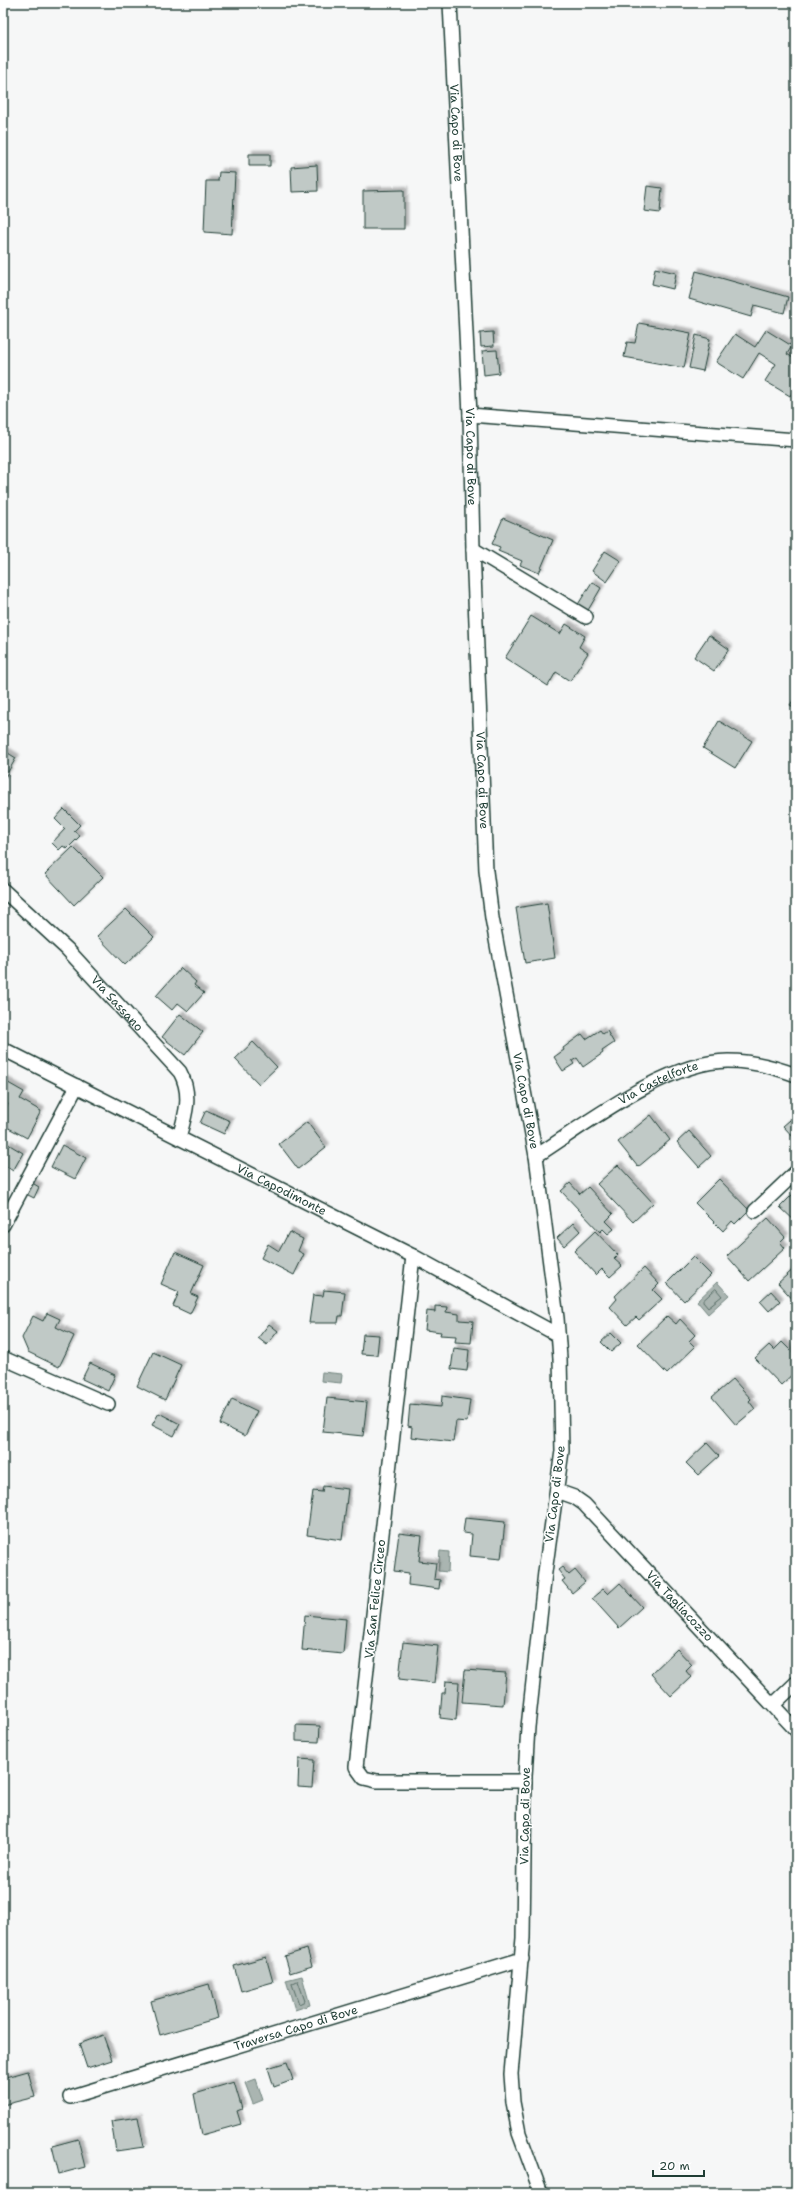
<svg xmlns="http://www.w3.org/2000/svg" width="799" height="2196" viewBox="0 0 799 2196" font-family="'Shantell Sans',sans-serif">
<defs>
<filter id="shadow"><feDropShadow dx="3.5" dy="-3.5" stdDeviation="1" flood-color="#0004"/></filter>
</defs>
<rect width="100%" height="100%" fill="#f6f7f7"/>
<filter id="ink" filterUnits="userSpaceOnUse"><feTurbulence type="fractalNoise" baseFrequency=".025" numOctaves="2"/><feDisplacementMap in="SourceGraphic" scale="8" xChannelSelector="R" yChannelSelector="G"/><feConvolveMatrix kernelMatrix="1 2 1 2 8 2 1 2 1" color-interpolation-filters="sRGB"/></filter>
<g filter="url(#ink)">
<!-- water -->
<path fill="#aab5b1" stroke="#72857f" d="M717,1282L729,1295L708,1314L697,1301Z
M322,1372L342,1374L341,1383L321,1381Z
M440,1551L449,1552L448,1572L438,1571Z
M302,1976L310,2005L295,2010L286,1980Z
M256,2079L263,2100L253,2104L245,2083Z"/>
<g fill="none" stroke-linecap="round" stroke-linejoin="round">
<!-- shore -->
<path stroke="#576d66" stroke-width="1" d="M716,1289L722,1296L708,1307L703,1301Z
M298,1981L305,2001L299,2004L292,1984Z"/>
</g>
<!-- building -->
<path fill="#c0c9c6" stroke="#1f3d34" filter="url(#shadow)" d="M249,154H270V166H249Z
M317,165L318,191L292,192L291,167Z
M219,172L235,173L232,234L204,232L206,181H218Z
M647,186L662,188L660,213L644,211Z
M404,190V229H363V191Z
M655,268L676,273L673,289L652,284Z
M696,271L788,297L784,313L754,305L751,317L689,299Z
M639,323L691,333L684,368L624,357L627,342L635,343Z
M766,330L792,346L787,354L796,360V386L790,396L765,381L776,364L759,353L743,379L716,362L735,334L755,347Z
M493,332L494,346L481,347L480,333Z
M696,335L710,339L703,371L689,368Z
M497,350L499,373L484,375L482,351Z
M503,518L553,540L539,573L520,565L522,561L498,551L500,547L492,544Z
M605,551L621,561L607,582L592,571Z
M592,582L601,588L587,612L577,606Z
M531,616L560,634L566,624L585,636L579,647L588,653L570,681L556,672L548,686L505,658Z
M709,635L729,649L714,671L694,657Z
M796,696V709L790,705Z
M719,721L752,741L735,768L703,748Z
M3,750L16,758L4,779H3Z
M64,809L80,825L74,831L80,836L67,849L63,846L59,850L52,843L65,829L55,819Z
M73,847L103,877L74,905L45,874Z
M547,903L555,958L525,963L516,908Z
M126,909L154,937L125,965L97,936Z
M181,968L196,982L194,985L204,993L188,1011L178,1003L172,1010L156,996Z
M180,1014L203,1032L185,1055L162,1037Z
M600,1030L603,1034L607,1031L614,1043L602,1051L603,1053L583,1067L577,1058L572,1061L574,1064L563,1071L554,1057L564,1050L563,1048L582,1034L586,1039Z
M253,1042L277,1067L259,1084L235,1059Z
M3,1080L24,1092L20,1099L41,1111L27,1138L3,1125L7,1115L3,1113L8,1104L3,1101Z
M206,1110L230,1121L224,1134L200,1123Z
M651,1115L670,1140L638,1167L618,1142Z
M796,1115V1140L783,1126Z
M307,1122L326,1147L298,1169L279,1144Z
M689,1131L711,1156L699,1167L677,1142Z
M8,1144L23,1153L13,1171L3,1164V1152Z
M62,1145L86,1158L75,1179L51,1167Z
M618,1165L653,1203L633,1222L597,1184Z
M719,1179L749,1210L735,1224L732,1221L723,1231L695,1203Z
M29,1181L39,1187L34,1198L24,1193Z
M570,1183L580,1194L588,1187L613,1214L606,1221L614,1229L608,1234L603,1229L600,1232L561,1191Z
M794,1193L796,1195V1222L780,1207Z
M768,1218L785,1237L780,1242L785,1248L749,1281L727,1256Z
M573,1223L580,1231L564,1246L557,1238Z
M595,1231L618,1255L614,1259L622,1266L610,1277L602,1269L596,1275L574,1251Z
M289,1232L303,1239L298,1251L304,1254L294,1275L261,1258L268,1244L279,1251Z
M175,1252L204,1265L191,1294L198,1297L190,1314L173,1306L179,1292L161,1284Z
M693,1257L711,1275L684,1301L667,1283Z
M796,1267V1303L778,1283Z
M644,1268L659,1284L653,1290L662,1299L639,1320L636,1317L627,1325L610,1307L617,1299L615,1296Z
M324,1290L345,1292L342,1316H339L338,1323H309L313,1295L323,1296Z
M771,1291L780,1301L769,1311L760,1301Z
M435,1306L447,1307L446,1312L459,1314V1320L473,1321L471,1343L455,1342L456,1336L440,1335L441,1332L425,1330L427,1311L435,1312Z
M47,1313L60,1319L56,1327L74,1336L59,1367L28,1352L22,1338L33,1316L43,1321Z
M667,1316L676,1324L680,1319L695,1335L689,1341L695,1347L667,1374L638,1344Z
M269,1324L278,1331L267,1345L258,1338Z
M611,1333L621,1343L611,1352L601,1342Z
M363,1334L379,1335L377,1355L361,1354Z
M782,1342L796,1356V1371L781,1385L755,1358L769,1345L774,1350Z
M454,1348L469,1350L467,1371L451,1369Z
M153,1352L181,1365L165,1400L137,1386Z
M90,1363L115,1375L108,1391L82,1379Z
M733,1379L751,1399L749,1401L755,1409L736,1425L712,1397Z
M442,1396L470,1400L467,1422L456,1421L453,1442L411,1437L412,1427L408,1426L410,1404L441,1407Z
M327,1398L367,1402L363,1436L323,1432Z
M232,1399L257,1411L245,1436L220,1424Z
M159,1413L180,1424L174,1436L152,1425Z
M707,1443L719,1456L698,1475L686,1463Z
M323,1486L348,1489L342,1540L307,1535L313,1491L322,1492Z
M465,1518L505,1522L501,1559L470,1556L472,1534L463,1533Z
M399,1533L422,1536L419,1561L436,1563L434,1579L440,1580L439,1589L408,1585L409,1573L394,1571Z
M562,1567L569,1575L575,1570L585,1582L572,1593L562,1581L565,1579L558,1570Z
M620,1583L642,1607L619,1628L592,1598L603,1589L608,1594Z
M305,1615L346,1619L343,1654L302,1650Z
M403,1642L438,1646L434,1683L399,1679Z
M677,1649L692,1665L686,1671L691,1677L671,1696L651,1674Z
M465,1670L506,1673L503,1705L462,1702Z
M446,1681L459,1682L456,1720L440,1718L442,1693H445Z
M296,1725L320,1726L319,1742L296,1741Z
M299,1759L314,1760L312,1788L298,1787Z
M307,1949L312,1966L290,1973L285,1956Z
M266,1957L273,1982L241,1991L234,1966Z
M209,1984L218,2018L160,2035L151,2001Z
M103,2035L112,2060L87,2068L79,2044Z
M287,2062L293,2080L274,2087L268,2068Z
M28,2071L35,2097L3,2105V2078Z
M234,2082L242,2109L237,2111L241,2124L202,2135L194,2094Z
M138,2117L144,2147L116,2151L111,2121Z
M78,2139L85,2167L59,2174L52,2146Z"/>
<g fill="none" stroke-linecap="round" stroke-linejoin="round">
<defs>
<g id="minor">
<path id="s1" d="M450,3L470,415L473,549L486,871L492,918L536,1156L557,1318L560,1358L562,1451L545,1572L528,1727L525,1776L523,1938L511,2074L513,2102L519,2133L541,2193"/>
<path d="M470,415L796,440"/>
<path d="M473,549L586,617"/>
<path id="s2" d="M3,890L67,949L180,1072C192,1094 186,1114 179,1137"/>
<path id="s3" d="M3,1049L413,1256L558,1335"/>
<path id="s4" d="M536,1156C586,1124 667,1061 728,1061C751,1061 775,1067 796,1075"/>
<path d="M755,1211L796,1172"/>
<path d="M3,1225L77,1086"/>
<path d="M413,1256L356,1767L364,1778L377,1781H525"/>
<path d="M3,1358L108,1404"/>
<path id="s5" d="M557,1491L574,1497L584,1504L796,1730"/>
<path d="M773,1705L796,1683"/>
<path id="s6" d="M70,2097L522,1959"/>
</g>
</defs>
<!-- minor casing -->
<use href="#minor" stroke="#1f3d34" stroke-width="16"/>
<!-- minor -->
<use href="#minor" stroke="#fff" stroke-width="13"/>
</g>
</g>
<g text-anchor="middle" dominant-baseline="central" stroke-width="3" stroke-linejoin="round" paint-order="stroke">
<!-- street labels -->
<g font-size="12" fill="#1f3d34" stroke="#fff">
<text stroke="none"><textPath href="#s1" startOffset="130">Via Capo di Bove</textPath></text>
<text stroke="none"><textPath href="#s1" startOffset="454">Via Capo di Bove</textPath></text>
<text stroke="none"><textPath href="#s1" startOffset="778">Via Capo di Bove</textPath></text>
<text stroke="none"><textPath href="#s2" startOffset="161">Via Sassano</textPath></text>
<text stroke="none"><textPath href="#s4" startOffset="143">Via Castelforte</textPath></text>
<text stroke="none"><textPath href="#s1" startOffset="1102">Via Capo di Bove</textPath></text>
<text stroke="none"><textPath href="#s3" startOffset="312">Via Capodimonte</textPath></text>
<text transform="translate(555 1494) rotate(-83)">Via Capo di Bove</text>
<text transform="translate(375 1599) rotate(-84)">Via San Felice Circeo</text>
<text stroke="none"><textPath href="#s5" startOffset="170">Via Tagliacozzo</textPath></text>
<text transform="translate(525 1816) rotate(-89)">Via Capo di Bove</text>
<text stroke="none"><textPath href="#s6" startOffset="236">Traversa Capo di Bove</textPath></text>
</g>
</g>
<!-- margin -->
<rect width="799" height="2196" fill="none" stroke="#fff" stroke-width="16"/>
<rect x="8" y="8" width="783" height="2180" fill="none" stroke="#1f3d34" stroke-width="1.5" filter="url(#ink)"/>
<!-- scale -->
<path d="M653 2170v6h51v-6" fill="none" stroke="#1f3d34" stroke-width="2"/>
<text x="659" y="2170" font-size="12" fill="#1f3d34" stroke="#ffffff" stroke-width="3" paint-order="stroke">20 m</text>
</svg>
